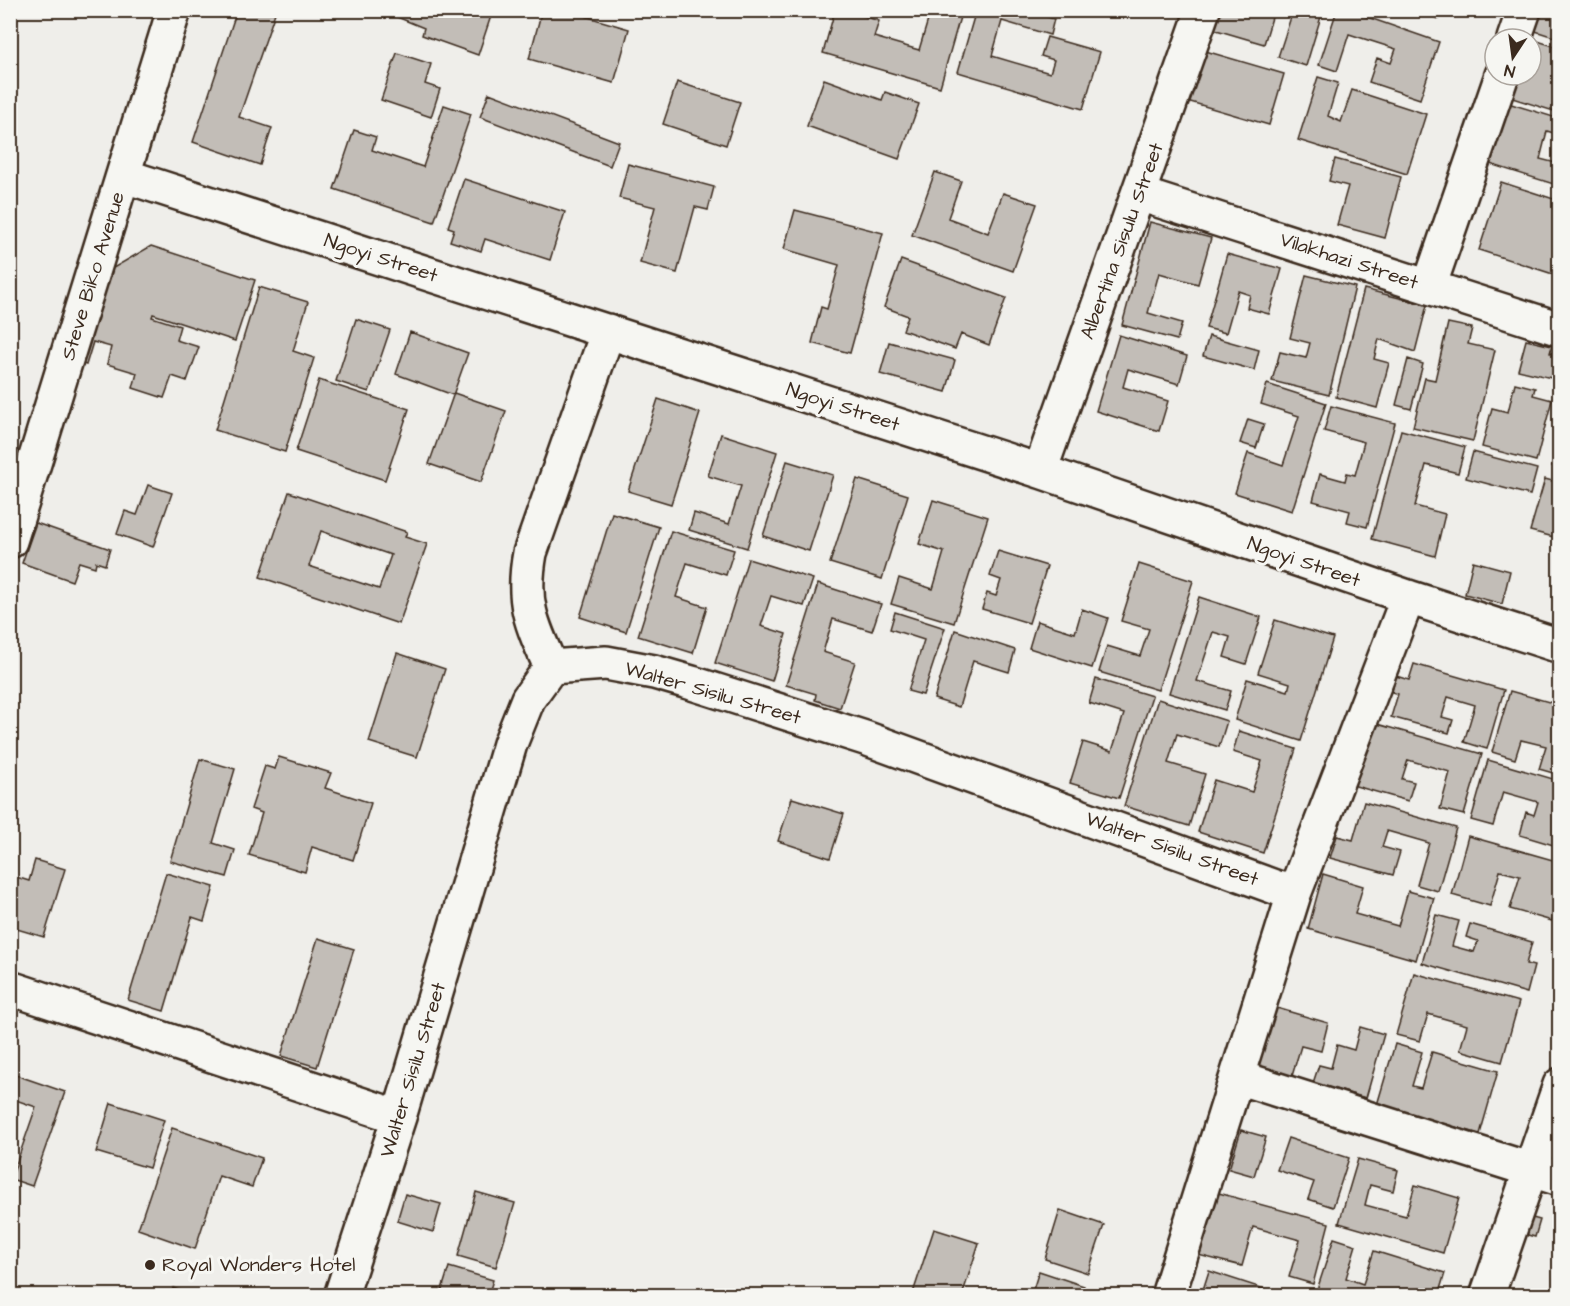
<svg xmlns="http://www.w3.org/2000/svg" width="1570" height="1306" viewBox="0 0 1570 1306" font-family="'Architects Daughter',sans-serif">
<rect width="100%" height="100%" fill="#efeeea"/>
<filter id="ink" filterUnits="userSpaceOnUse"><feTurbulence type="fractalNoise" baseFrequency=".0167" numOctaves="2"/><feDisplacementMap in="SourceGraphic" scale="12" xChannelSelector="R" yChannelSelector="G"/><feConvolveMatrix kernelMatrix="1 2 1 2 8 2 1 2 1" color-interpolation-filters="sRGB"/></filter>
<g filter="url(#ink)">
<!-- building -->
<path fill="#c2bdb7" stroke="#3b2a1e" stroke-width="1.5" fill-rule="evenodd" d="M237,10H276L239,117L272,128L260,165L193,142Z
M380,10H485L492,13L478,55L422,35L424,28Z
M542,10H564L629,29L614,83L529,59Z
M835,10H845L879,21L874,37L919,50L931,10H962L940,87L823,53Z
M976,10H1026L1054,19L1050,35L1002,21L992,56L1050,73L1054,60L1041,56L1047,37L1100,52L1083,109L958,72Z
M1222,10H1323L1306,66L1278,57L1291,17L1274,11L1264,44L1213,29Z
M1337,10H1347L1439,42L1420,99L1369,82L1377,58L1391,63L1396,49L1349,34L1337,71L1319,65Z
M1413,10H1442L1439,19Z
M1531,10H1560V39L1526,28Z
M1531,39L1560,48V113L1506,96L1512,75H1531Z
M1202,50L1284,74L1269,125L1187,101Z
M397,53L431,64L425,84L440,89L431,117L381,100Z
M1318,77L1338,83L1328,116L1341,122L1352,90L1426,114L1407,174L1298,140Z
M824,79L882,100L885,92L919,104L899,159L807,126Z
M677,82L740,102L726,145L663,124Z
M489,93L619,142L610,166L480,117Z
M1508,103L1560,119V135L1547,131L1540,159L1560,164V186L1490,164Z
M444,105L471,114L434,222L334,189L354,130L376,137L372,150L423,167Z
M1335,159L1401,177L1385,238L1337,225L1348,186L1329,181Z
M628,164L714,187L708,210L695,207L677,273L640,263L655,207L619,198Z
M935,172L961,181L948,218L988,233L1003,193L1037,204L1013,271L912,235Z
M464,179L565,212L550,260L485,239L481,251L450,241L454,229L448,227Z
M1501,182L1560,201V264L1556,275L1479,250Z
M795,210L883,233L850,353L812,343L821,307L827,309L839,265L784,249Z
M1150,222L1211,238L1198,284L1159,273L1148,313L1182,323L1177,340L1122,325Z
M151,246L255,280L235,341L153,314L152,317L180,326L176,340L199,347L187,381L172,376L164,398L133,388L137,373L107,364L111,347L93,342L86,365L79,363L108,271Z
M1227,254L1282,269L1269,314L1247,308L1250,295L1238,291L1226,333L1206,328Z
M901,260L1006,298L989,345L961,334L955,349L903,330L908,316L884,307Z
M1306,275L1355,287L1329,395L1272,381L1280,352L1306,358L1310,343L1290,338Z
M259,287L308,302L293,351L314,358L285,452L215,430Z
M1364,289L1427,305L1415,352L1379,339L1374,359L1389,363L1377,408L1336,397Z
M356,319L390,330L369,392L336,381Z
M1448,323L1472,328L1468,344L1495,350L1473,441L1413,427L1425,378L1435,380Z
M410,332L468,353L453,395L396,374Z
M1119,335L1187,356L1179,384L1128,369L1123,387L1168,401L1159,431L1096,411Z
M1209,336L1259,350L1254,370L1203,356Z
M1526,340L1552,346L1550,353L1560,355V380L1518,370Z
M889,342L955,360L946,392L880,374Z
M1408,359L1423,364L1411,409L1396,405Z
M319,380L409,409L385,480L296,451Z
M1515,383L1535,388L1533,395L1552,400L1536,461L1482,447L1492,408L1508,412Z
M1267,384L1326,403L1292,511L1235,493L1248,453L1283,465L1299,416L1261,404Z
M454,393L506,411L481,482L429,464Z
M658,399L700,413L671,504L628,491Z
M1331,406L1395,423L1367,527L1347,522L1350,511L1313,501L1320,474L1345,481L1347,473L1355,475L1364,442L1324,431Z
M1248,419L1264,424L1256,448L1240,443Z
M1401,430L1465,447L1458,473L1426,465L1415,506L1445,514L1435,556L1372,539Z
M721,434L777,452L747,548L689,530L694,513L729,524L741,486L708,476Z
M1560,443V469L1552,466Z
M1473,452L1537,469L1530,495L1466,478Z
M787,461L833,475L809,551L763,536Z
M857,479L908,495L882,579L830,563Z
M1545,479L1560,483V518L1554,537L1530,531Z
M148,485L172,493L153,547L117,534L125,511L137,515Z
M289,492L407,532L405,537L427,544L399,624L260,577ZM321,531L391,555L379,589L309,566Z
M933,500L988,517L954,623L891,604L899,578L933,589L944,552L919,544Z
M612,513L659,527L626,632L580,617Z
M36,523L110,549L105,565L96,562L95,567L79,562L72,581L22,563Z
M671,531L734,550L726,575L687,563L676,597L707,607L693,653L638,636Z
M998,551L1047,566L1029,623L982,609L987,593L996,596L1001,580L990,576Z
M748,559L813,579L804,606L771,596L761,626L786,634L772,681L715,663Z
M1473,561L1510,571L1502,604L1465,594Z
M1139,564L1193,581L1158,690L1099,672L1107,646L1140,656L1149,629L1121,621Z
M818,584L881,604L872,631L833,619L823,652L855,662L840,708L815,700L816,694L786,685Z
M1199,597L1261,617L1246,664L1224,657L1230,637L1213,632L1197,681L1231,691L1225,710L1169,693Z
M1082,609L1108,618L1092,668L1029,648L1037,621L1075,633Z
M895,612L945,628L923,695L908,691L924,640L890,629Z
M1275,620L1333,638L1301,741L1235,720L1247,679L1288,691L1290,683L1258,673Z
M955,630L1015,650L1009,672L973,661L959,707L934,699Z
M397,653L445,669L417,757L369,742Z
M1414,664L1504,690L1487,749L1464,742L1475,705L1448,697L1442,717L1453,720L1449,733L1391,717L1398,694L1392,692L1396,676L1409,680Z
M1096,679L1152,696L1119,798L1070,783L1083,742L1112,751L1124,714L1089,703Z
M1510,691L1560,705V775L1539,769L1546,746L1521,740L1515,759L1492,752Z
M1158,699L1227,721L1219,747L1177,734L1168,763L1205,774L1189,826L1124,806Z
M1370,722L1482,754L1464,815L1440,809L1450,772L1408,760L1402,779L1414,782L1408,801L1352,785Z
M1239,731L1296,749L1263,853L1198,832L1214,780L1252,792L1262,761L1233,752Z
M279,757L331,773L325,788L371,803L353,860L312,847L305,872L249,855L262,813L251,809L265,766L275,769Z
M200,759L235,769L213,843L235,850L227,877L170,861Z
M1488,760L1560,781V847L1520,835L1526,812L1534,815L1538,802L1503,792L1493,826L1471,820Z
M792,798L844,814L830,858L778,841Z
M1364,802L1456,828L1438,891L1417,885L1429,843L1387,831L1382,847L1400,852L1393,875L1330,858L1337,836L1353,840Z
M1468,836L1560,862V893L1552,921L1510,909L1520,876L1500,871L1490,906L1452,895Z
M35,860L65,869L44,937L10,927V875L29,881Z
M166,873L214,887L204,921L192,917L164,1011L128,1000Z
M1323,874L1363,886L1355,914L1398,926L1408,891L1434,898L1416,960L1308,929Z
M1436,915L1459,921L1452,946L1474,952L1478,941L1466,937L1470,924L1532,942L1526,964L1534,966L1527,993L1422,963Z
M318,938L354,949L317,1067L281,1056Z
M1414,973L1519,1002L1502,1062L1460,1050L1467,1025L1428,1014L1420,1041L1396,1035Z
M1270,1006L1328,1023L1321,1051L1301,1046L1292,1076L1253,1065Z
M1360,1027L1384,1034L1366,1098L1313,1083L1319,1065L1331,1068L1337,1045L1354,1050Z
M1395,1044L1422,1052L1412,1086L1421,1088L1432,1052L1498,1071L1480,1134L1377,1105Z
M10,1073L65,1092L32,1186L11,1179L36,1107L10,1098Z
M111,1103L164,1120L149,1168L96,1152Z
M172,1128L262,1158L252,1187L219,1176L195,1249L138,1229Z
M1241,1130L1266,1137L1254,1176L1229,1169Z
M1288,1138L1349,1158L1333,1207L1308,1199L1314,1182L1277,1170Z
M1358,1159L1398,1170L1393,1191L1370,1185L1365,1205L1406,1216L1415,1185L1459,1198L1443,1253L1339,1223Z
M476,1192L515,1203L496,1267L458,1256Z
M1215,1192L1329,1223L1313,1284L1289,1277L1300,1240L1253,1227L1242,1266L1198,1255Z
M405,1194L441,1204L433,1232L397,1221Z
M1060,1210L1104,1225L1088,1273L1045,1259Z
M1518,1214L1540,1220L1535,1237L1513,1231Z
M934,1229L979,1243L962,1296H912Z
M1334,1238L1356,1245L1346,1278L1363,1284L1374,1251L1445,1273L1438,1296H1325L1316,1293Z
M449,1267L493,1280L488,1296H440Z
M1039,1271L1084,1286L1081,1296H1031Z
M1209,1271L1286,1296H1201Z
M173,1288L197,1296H171Z"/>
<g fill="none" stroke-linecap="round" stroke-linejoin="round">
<defs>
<path id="minor" d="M1514,39L1524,10
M125,176L1040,471L1408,597L1560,646
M1139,194L1560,329
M1429,287L1502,75
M1040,471L1203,10
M10,541L174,10
M551,667C531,623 521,602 530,553L608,331
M10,988L399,1117
M1237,1077L1560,1179
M341,1296L399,1117L510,744L528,699L551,667L606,663L654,672L692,683L865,738L1294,894
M1168,1296L1294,894L1408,597
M1487,1296L1560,1085"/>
</defs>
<!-- minor casing -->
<use href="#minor" stroke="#3b2a1e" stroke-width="38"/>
<!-- minor -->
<use href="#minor" stroke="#f6f6f2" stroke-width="33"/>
</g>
</g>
<!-- markers -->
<circle fill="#3b2a1e" stroke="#f6f6f2" stroke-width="2" cx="150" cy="1265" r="6"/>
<g text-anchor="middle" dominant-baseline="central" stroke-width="6" stroke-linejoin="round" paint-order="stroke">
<!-- street labels -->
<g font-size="20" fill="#3b2a1e" stroke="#f6f6f2">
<text transform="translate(1122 241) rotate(-70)">Albertina Sisulu Street</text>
<text transform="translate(381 258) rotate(18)">Ngoyi Street</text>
<text transform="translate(1349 261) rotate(18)">Vilakhazi Street</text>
<text transform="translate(93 276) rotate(-73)">Steve Biko Avenue</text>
<text transform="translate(843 407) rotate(18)">Ngoyi Street</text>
<text transform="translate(1304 562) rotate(19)">Ngoyi Street</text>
<text transform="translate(713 693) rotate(16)">Walter Sisilu Street</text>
<text transform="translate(1172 849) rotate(20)">Walter Sisilu Street</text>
<text transform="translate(413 1070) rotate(-73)">Walter Sisilu Street</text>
</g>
<!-- poi labels -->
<g font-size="20" fill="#3b2a1e" stroke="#f6f6f2" text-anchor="start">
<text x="162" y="1265">Royal Wonders Hotel</text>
</g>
</g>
<!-- margin -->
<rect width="1570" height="1306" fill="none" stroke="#f6f6f2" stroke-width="36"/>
<rect x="18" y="18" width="1534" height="1270" fill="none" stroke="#3b2a1e" stroke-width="2" filter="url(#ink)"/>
<!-- north arrow -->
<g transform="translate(1513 57) rotate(193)"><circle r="28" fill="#f6f6f2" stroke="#aba49d" stroke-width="1.5"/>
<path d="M0-4.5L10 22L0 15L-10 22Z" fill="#3b2a1e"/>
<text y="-9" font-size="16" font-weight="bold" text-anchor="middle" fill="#3b2a1e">N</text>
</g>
</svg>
